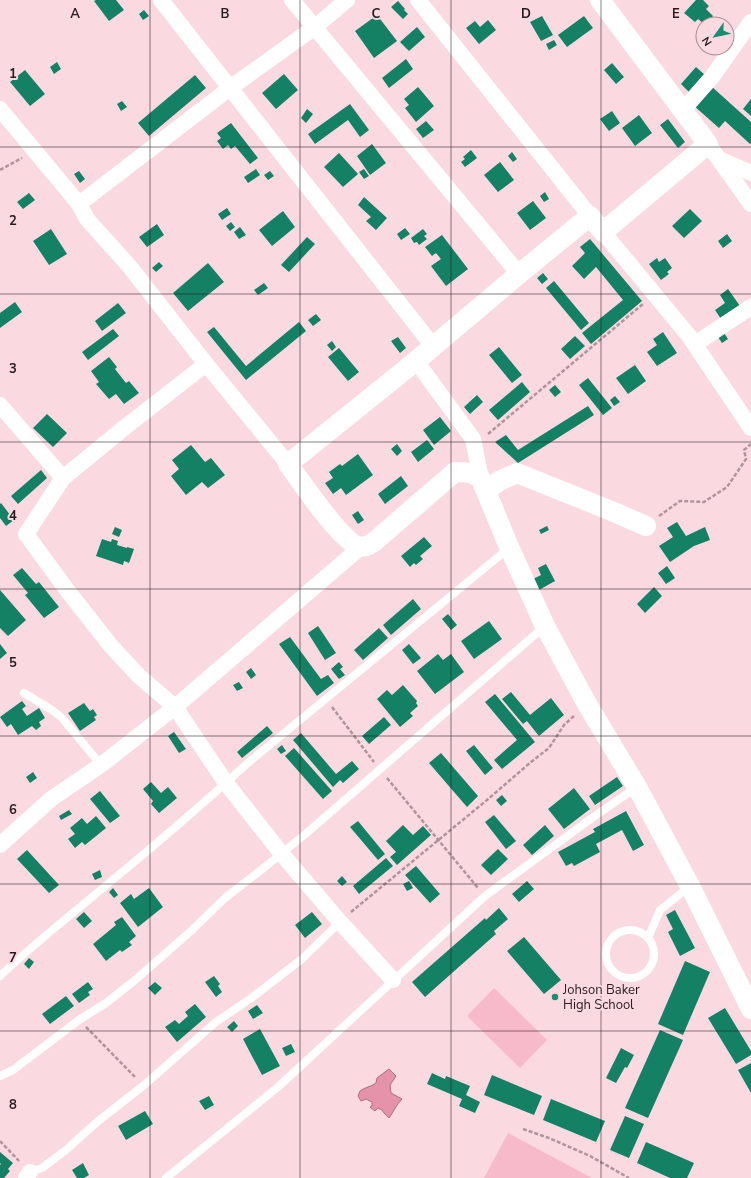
<svg xmlns="http://www.w3.org/2000/svg" width="751" height="1178" viewBox="0 0 751 1178" font-family="'Nunito Sans',sans-serif">
<rect width="100%" height="100%" fill="#fad9e1"/>
<!-- pitch -->
<path fill="#f7baca" d="M494,988L547,1040L520,1068L467,1016Z
M508,1133L592,1178H484Z"/>
<!-- water -->
<path fill="#e493aa" stroke="#ac6f80" d="M389,1069L396,1076L390,1085L391,1093L402,1099C396,1105 394,1111 389,1118L384,1113L382,1110L378,1108L375,1111L370,1107L372,1106V1102L366,1099L361,1101L358,1096L360,1091C365,1087 371,1087 376,1083L377,1078Z"/>
<!-- building -->
<path fill="#148064" d="M96,0H116L124,10L109,21L94,1Z
M696,0H703L709,6L706,9L713,16L706,24H704L698,19L695,22L684,13Z
M398,1L405,9L404,10L408,14L403,19L391,7Z
M144,10L149,16L143,20L139,14Z
M377,15L397,41L374,58L355,31Z
M542,16L553,35L541,41L530,22Z
M584,16L593,28L567,47L558,35Z
M488,20L496,30L479,44L466,28L475,21L480,27Z
M417,27L425,37L409,51L400,42Z
M554,40L557,45L549,50L546,44Z
M406,59L413,69L389,88L382,78Z
M57,62L61,69L54,74L50,67Z
M612,63L624,77L616,84L604,70Z
M696,67L705,75L689,92L681,84Z
M25,70L45,94L30,106L10,82Z
M284,74L298,90L276,109L262,93Z
M195,75L206,88L149,136L138,123Z
M711,86L751,122V143L750,144L725,121L719,128L693,105Z
M418,87L434,106L416,122L405,108L409,105L404,99Z
M751,99V116L743,109Z
M122,101L127,107L121,111L117,104Z
M350,104L369,130L360,137L348,120L315,144L308,134Z
M307,109L313,114L306,123L301,118Z
M612,111L620,123L609,131L600,119Z
M639,115L652,133L635,146L622,128Z
M668,119L685,142L678,148L660,125Z
M426,121L434,130L423,138L416,129Z
M231,123L258,158L250,164L235,146L231,149L228,145L223,149L217,141L221,138L217,133Z
M372,144L386,163L370,175L357,156Z
M471,150L477,158L465,167L461,162L465,159L463,157Z
M512,152L517,159L513,162L508,156Z
M339,153L358,174L343,187L324,167Z
M500,162L514,180L498,192L484,175Z
M256,169L260,175L248,183L244,177Z
M364,169L369,176L364,179L359,172Z
M79,171L85,179L80,183L74,174Z
M270,171L274,176L268,180L264,175Z
M545,192L549,199L544,202L540,196Z
M29,193L35,200L23,209L17,202Z
M364,197L387,218L376,230L366,221L371,217L358,205Z
M533,201L546,218L530,230L517,213Z
M227,208L231,214L222,220L218,214Z
M690,209L702,221L684,238L672,226Z
M283,211L295,227L272,246L259,230Z
M231,222L235,227L230,231L226,226Z
M157,224L164,235L147,247L139,237Z
M240,227L246,235L239,239L234,232Z
M405,228L410,234L401,240L397,234Z
M51,229L67,254L49,265L33,241Z
M423,229L427,234L424,236L427,239L419,245L417,242L414,243L411,238Z
M727,234L732,241L723,248L718,241Z
M442,235L468,269L446,286L431,266L441,259L436,253L432,256L425,247Z
M307,237L315,244L289,272L281,265Z
M590,239L642,301L591,344L582,333L623,300L596,267L584,279L572,266L585,253L580,247Z
M657,258L659,262L665,258L672,268L667,272L669,274L661,280L649,264Z
M159,262L163,266L156,272L152,268Z
M208,263L224,282L188,311L173,293Z
M543,273L548,279L542,284L537,278Z
M554,281L589,323L581,330L546,288Z
M264,283L268,288L258,295L254,290Z
M728,289L740,306L721,319L715,310L725,303L720,295Z
M15,302L22,312L0,328V313Z
M118,303L126,313L102,331L95,321Z
M316,314L321,320L313,326L308,320Z
M299,322L306,331L246,380L207,332L214,327L246,366Z
M113,329L119,336L88,360L82,352Z
M663,332L677,353L657,366L647,352L657,345L653,339Z
M724,333L728,339L722,343L718,337Z
M575,336L585,346L570,359L561,349Z
M398,337L406,348L400,353L391,341Z
M332,341L336,347L332,351L327,345Z
M499,347L522,375L512,383L489,355Z
M339,348L359,372L348,381L328,357Z
M109,357L117,367L115,369L126,383L129,381L139,393L124,404L116,394L109,399L96,384L99,382L91,371Z
M635,365L646,381L628,394L616,378Z
M588,378L612,408L603,415L579,385Z
M522,382L530,392L498,420L489,410Z
M555,385L561,392L555,397L549,390Z
M477,395L483,402L470,414L464,407Z
M615,396L620,402L614,406L610,400Z
M588,406L594,415L518,463L495,442L506,435L518,450Z
M47,414L67,433L53,447L33,428Z
M440,417L451,431L434,445L423,430Z
M427,440L434,449L418,462L411,452Z
M397,444L402,451L397,456L391,449Z
M191,445L205,462L211,458L225,475L208,488L202,482L186,495L171,476L179,469L172,460Z
M358,454L373,475L346,495L341,488L333,494L325,483L333,478L329,472L340,464L342,466Z
M41,470L47,478L18,504L11,496Z
M401,476L408,486L385,504L378,494Z
M1,503L14,520L6,526L0,518V504Z
M358,511L364,520L358,524L352,515Z
M677,522L686,536L705,527L710,540L694,546L670,562L659,546L673,537L667,528Z
M547,526L549,530L541,534L539,530Z
M115,527L122,530L119,537L112,534Z
M424,537L432,546L420,556L423,559L416,565L414,563L410,567L401,556Z
M102,539L111,542L112,539L118,541L117,545L127,548V547L134,549L129,563L124,561L123,565L96,556Z
M546,564L555,581L539,590L533,579L541,575L538,568Z
M667,566L675,578L666,584L658,573Z
M22,568L36,584L39,582L59,607L44,618L25,595L28,593L13,575Z
M654,587L662,596L645,613L637,604Z
M0,590L26,620L8,636L0,628Z
M413,599L421,609L391,635L383,625Z
M448,614L457,625L451,630L442,619Z
M489,621L502,639L474,659L461,641Z
M318,626L336,653L325,660L308,633Z
M379,628L388,638L363,660L354,650Z
M290,637L321,679L328,675L334,683L317,696L279,644Z
M0,644L7,653L0,659Z
M409,644L421,658L413,664L402,650Z
M438,654L443,660L451,654L464,672L435,694L417,671Z
M339,662L343,667L340,669L345,675L339,679L331,669Z
M251,668L256,675L251,679L246,672Z
M239,682L243,688L237,691L233,685Z
M403,685L417,701L416,703L418,706L410,713L413,716L400,727L377,699L387,690L392,695Z
M511,692L530,715L551,698L564,715L539,736L527,721L523,724L502,699Z
M495,694L535,742L502,769L494,760L517,740L485,702Z
M22,701L26,706L22,709L27,716L39,708L45,718L39,722L41,726L36,730L32,726L18,735L11,724L7,727L0,717Z
M84,703L90,711L93,709L97,715L94,717L96,720L80,731L68,713Z
M384,717L391,725L369,744L362,736Z
M267,726L273,733L242,758L237,752Z
M174,732L186,749L179,753L168,736Z
M301,733L336,774L352,761L359,769L343,783L340,780L333,787L293,740Z
M282,745L286,751L281,754L277,749Z
M474,745L493,768L485,775L466,751Z
M294,748L332,791L323,799L285,756Z
M441,753L478,796L467,807L429,763Z
M33,772L37,778L30,783L26,777Z
M617,777L623,786L595,805L589,796Z
M151,782L161,793L168,787L177,798L159,813L151,804L153,801L143,789Z
M574,788L590,809L564,829L548,809Z
M100,791L120,816L110,823L90,799Z
M502,795L507,801L501,806L496,800Z
M69,810L72,814L61,820L59,816Z
M626,811L644,845L633,851L622,830L596,844L600,852L574,866L572,863L566,866L558,852L595,832L593,829Z
M494,815L516,841L506,849L485,822Z
M96,816L106,828L85,845L82,842L75,848L68,839L75,834L70,828L82,818L87,824Z
M358,821L385,854L378,860L350,827Z
M403,825L413,835L423,826L431,835L397,865L390,857L396,852L386,841Z
M545,825L554,836L532,855L523,845Z
M498,849L508,859L491,875L481,865Z
M27,850L59,885L49,893L17,859Z
M386,858L393,866L359,894L353,886Z
M416,866L440,894L430,903L405,875Z
M100,870L102,877L95,880L92,874Z
M342,876L347,882L342,886L337,881Z
M409,881L413,888L407,891L403,884Z
M527,881L534,889L519,902L512,894Z
M113,888L118,895L114,898L109,892Z
M149,888L163,907L138,927L120,903L131,894L134,899Z
M499,908L508,919L494,931L496,934L425,997L412,982L485,918L486,920Z
M675,910L695,948L680,956L668,932L673,929L666,915Z
M84,912L92,921L84,928L76,919Z
M312,912L322,924L305,938L295,925Z
M122,917L136,936L129,942L132,945L122,952L120,950L106,961L93,944L116,925L114,922Z
M524,937L561,980L544,994L507,951Z
M29,958L34,962L29,969L24,964Z
M685,961L710,972L683,1035L658,1024Z
M214,976L220,984L218,986L222,992L216,997L205,982Z
M88,982L93,989L88,992L90,995L79,1003L72,994Z
M155,982L162,988L155,995L148,988Z
M66,996L74,1006L50,1024L42,1014Z
M195,1004L206,1017L177,1042L165,1027L175,1020L179,1024L188,1016L185,1012Z
M257,1005L263,1013L253,1019L248,1011Z
M725,1008L751,1051V1055L736,1064L708,1018Z
M234,1021L238,1026L232,1032L227,1027Z
M260,1029L280,1066L262,1075L243,1039Z
M660,1030L683,1040L648,1118L625,1108Z
M291,1044L295,1052L286,1056L282,1048Z
M621,1048L634,1055L627,1068L625,1067L616,1083L606,1078Z
M751,1063V1093L738,1070Z
M432,1073L445,1079L446,1076L470,1086L466,1095L480,1102L475,1113L459,1106L462,1099L427,1084Z
M492,1075L542,1096L534,1115L484,1095Z
M209,1096L214,1105L205,1110L199,1101Z
M551,1099L605,1121L596,1142L543,1120Z
M145,1111L153,1124L126,1140L118,1126Z
M625,1116L644,1124L629,1158L610,1150Z
M646,1142L694,1163L687,1178H670L637,1163Z
M0,1152L13,1163L8,1169L10,1171L4,1178H0V1165L1,1164L0,1163Z
M83,1163L89,1175L84,1178H77L72,1170Z"/>
<g fill="none" stroke-linecap="round" stroke-linejoin="round">
<!-- path -->
<path stroke="#af959b" stroke-width="2.5" stroke-dasharray="4 2" stroke-linecap="butt" d="M0,170L22,158
M488,434L643,304
M659,516L680,501L704,502L727,487L746,459L744,450L751,444
M332,707L374,762
M387,778L478,888
M351,912L487,800L531,762L549,748L564,725L575,715
M86,1027L136,1078
M523,1129L549,1138L590,1156L629,1178
M0,1141L19,1161"/>
<!-- service -->
<path stroke="#fff" stroke-width="8" d="M24,693L52,710L62,718L101,765
M606 954a24 24 0 1 1 48 0a24 24 0 1 1-48 0Z
M648,938L660,910L690,886
M0,976C37,941 77,910 115,878C161,840 205,802 249,762L509,548
M0,1076L13,1070L79,1020L106,1003L134,981L191,931L225,898L265,867L309,831L545,626
M30,1172L42,1168L66,1150L97,1122L143,1086L216,1022L250,999L302,959L340,922
M166,1178L278,1087L485,896L592,818L637,787"/>
<!-- minor -->
<path stroke="#fff" stroke-width="16" d="M292,0L519,274
M347,0L315,27L230,88L433,346
M418,0L590,216
M0,109L79,204L87,219L130,267L206,364L288,464
M683,110L712,77L751,22
M708,144L751,204
M719,159L751,173
M79,204L230,88L161,0
M603,232L689,336L751,428
M695,344L751,307
M416,361L473,439L481,479
M206,364L124,428L63,478L26,534L67,590L111,646L139,676L175,707L226,783L281,853L340,922L393,980
M0,405L63,478
M0,845L51,799L101,765L175,707L361,547
M26,1178L30,1172"/>
<!-- tertiary -->
<path stroke="#fff" stroke-width="20" d="M600,0L708,144L603,232L590,216L519,274L416,361L288,464C301,481 342,544 361,547C367,547 371,544 375,541L455,472C467,472 471,472 481,479L509,547L545,626L587,704L637,787L690,886L751,1009
M486,491L499,481L517,473L614,512L646,526"/>
</g>
<!-- grid -->
<path fill="none" stroke="#291b1f" stroke-width="1" stroke-opacity="0.55" d="M150,0V1178M300,0V1178M451,0V1178M601,0V1178M0,147H751M0,294H751M0,442H751M0,589H751M0,736H751M0,884H751M0,1031H751"/>
<!-- markers -->
<circle fill="#198d6e" stroke="#fad9e1" stroke-width="1.5" cx="555" cy="997" r="4"/>
<g text-anchor="middle" dominant-baseline="central" stroke-width="4" stroke-linejoin="round" paint-order="stroke">
<!-- poi labels -->
<g font-size="13" fill="#291b1f" stroke="#fad9e1" text-anchor="start">
<text x="563" y="990">Johson Baker<tspan x="563" dy="15">High School</tspan></text>
</g>
</g>
<g font-size="13" text-anchor="middle" font-weight="bold" fill="#291b1f" stroke="#fad9e1" stroke-width="4" stroke-linejoin="round" paint-order="stroke">
<text x="75" y="18">A</text>
<text x="225" y="18">B</text>
<text x="376" y="18">C</text>
<text x="526" y="18">D</text>
<text x="676" y="18">E</text>
<text x="13" y="78">1</text>
<text x="13" y="225">2</text>
<text x="13" y="373">3</text>
<text x="13" y="520">4</text>
<text x="13" y="667">5</text>
<text x="13" y="814">6</text>
<text x="13" y="962">7</text>
<text x="13" y="1109">8</text>
</g>
<!-- north arrow -->
<g transform="translate(715 36) rotate(237)"><circle r="19" fill="#fad9e1" stroke="#a68d93"/>
<path d="M0-3L7 15L0 10L-7 15Z" fill="#198d6e"/>
<text y="-6" font-size="11" font-weight="bold" text-anchor="middle" fill="#291b1f">N</text>
</g>
</svg>
